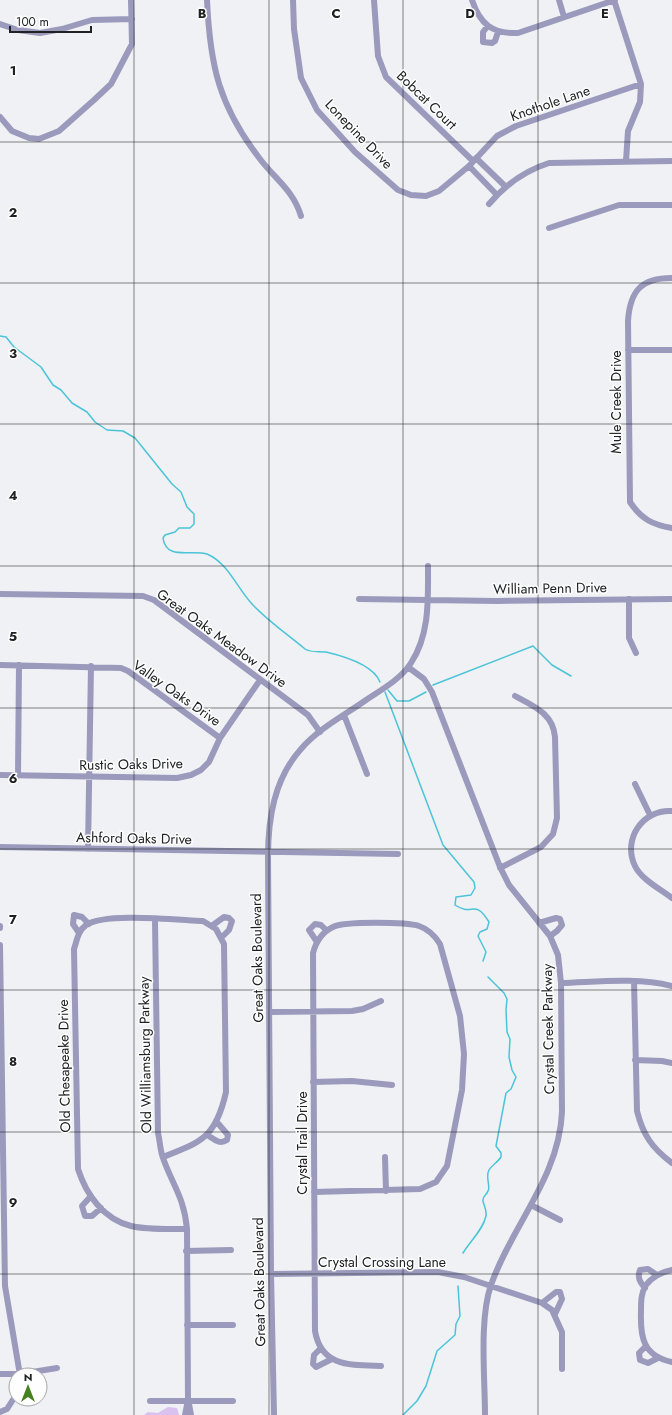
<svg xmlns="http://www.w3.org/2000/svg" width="672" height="1415" viewBox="0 0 672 1415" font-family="Jost,sans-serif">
<rect width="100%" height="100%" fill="#eff1f4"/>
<!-- green -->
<path fill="#dbc1ef" d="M168,1407L177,1408L179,1415H144L148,1412L158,1413Z"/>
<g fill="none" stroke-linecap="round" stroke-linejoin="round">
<!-- stream -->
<path stroke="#4bc4d8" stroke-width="1.5" d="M0,336L6,337L14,347L41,367L53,385L61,390L72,403L87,412L95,422L107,430L123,431L135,438L172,484L181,492L187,507L194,514V524L190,528H179L175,532L165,535L163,538C166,561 192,549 207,554C228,563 237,588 252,604C268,621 287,634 305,649C311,653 319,651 326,652C343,656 373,664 380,682
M433,685L533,646L552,665L571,676
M388,690L397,701H409L426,692
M385,692L443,845L474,882L475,888L471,895L456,897L455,905C473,917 474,898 489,922L487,929L480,932L478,936L486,952L483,961
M463,1253C470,1241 483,1230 486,1216C487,1210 484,1206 483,1201C482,1196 487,1195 488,1191C491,1187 485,1177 489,1170C492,1165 498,1162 501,1157V1153L496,1146L506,1093L511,1089L516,1077L512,1070L509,1057L510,1039L507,1032L506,1010L507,999L504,993L488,977
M403,1415L417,1401L426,1386L437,1351L455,1335L456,1324L460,1316L458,1286"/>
<!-- minor -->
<path stroke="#9b9abc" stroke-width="6" d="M207,0C210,66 219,106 260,159C276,180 293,190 301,216
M293,0L294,29L301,78L317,110L355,152L398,190L411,195L426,196L439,191L469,166L497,136L516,126L641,84
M374,0L378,56L386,77L473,161
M472,0C480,24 492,34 518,33L615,0
M559,0L564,17
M614,0L641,84L640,102L628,131L626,161
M0,24L18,30L40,33L62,29L92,20L132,19
M487,27L483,32V42L492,43L495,41L498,32
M0,117L12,131L29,138L39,139L59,131L94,100L111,84L132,44L131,0
M476,158L506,187
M469,166L497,195
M489,204C506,184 524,171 549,163L672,161
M549,228L619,205H672
M672,278C641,278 630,291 628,321L630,502C641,519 653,525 672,528
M628,350H672
M0,594L143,596L154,600L308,715L320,732
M359,599L497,601L672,599
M629,599V638L636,653
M0,665L121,668L128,671L220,738
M408,667L424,679L432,692L500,867L509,885L550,936L558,955L561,983L562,1112C559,1178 512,1225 491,1285C479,1319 485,1378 485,1415
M344,715L367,774
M0,775L177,778L191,775L201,770L209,762L220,738L260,680
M18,776L19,665
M635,784L650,815
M672,811C643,809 622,839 635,866C641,879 660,889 672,898
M0,847L398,854
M88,849L91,666
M500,868L541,847L553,834L557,818L555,737C553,713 533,706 515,696
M155,920L158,1133C160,1141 160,1150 163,1158C173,1186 184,1197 187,1229L188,1400L185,1415
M539,923L556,918L560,919L562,925L557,931L550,936
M213,925L224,917L229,918L232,921L229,930L221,938
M0,926V928
M79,933L73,924L74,915L82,917L89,924
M317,942L309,930L315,924L321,925L326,930
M0,945L5,1286L20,1375
M634,981L637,1111C643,1135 652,1148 672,1163
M561,983C597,982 636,977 672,986
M270,1012L352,1011L363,1009L381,1001
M635,1060L662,1061L672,1063
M313,1082L352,1081L392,1085
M207,1135C214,1139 219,1145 227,1140L228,1135L216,1121
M163,1157C202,1142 216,1137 226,1092L224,944L216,929L203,921C178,920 105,912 86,925C78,931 77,940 74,949L78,1169C86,1194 103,1219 131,1226C148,1230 169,1229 187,1229
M385,1157L386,1191
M314,1192L420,1189L436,1182L447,1166L462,1090L464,1054L460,1016L440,944C435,936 428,929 419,926C407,922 344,921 333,927C322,932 316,942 313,953L315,1331C321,1367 351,1365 381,1366
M91,1196L82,1206L85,1216H92L101,1208
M531,1205L560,1220
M186,1251L231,1250
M672,1270C662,1272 653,1276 646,1285C641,1293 641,1301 641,1311C640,1337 643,1356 672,1362
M271,1274L438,1272L464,1277L542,1303L552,1310L562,1332V1369
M645,1288C640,1282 637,1278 640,1270L648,1269L657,1275
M542,1303L556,1292H560L562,1299L555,1314
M187,1325H233
M646,1346L639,1353L640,1360L648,1363L658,1358
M321,1348L314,1355L313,1364L316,1367L332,1359
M0,1374H20L57,1368
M150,1401H233
M189,1404L191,1415
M0,1412L7,1409L16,1395
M274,1415L271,1274L268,857C268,819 274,779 301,749C318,729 345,715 366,700C381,690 401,679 411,663C430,634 428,599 428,566"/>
</g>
<!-- grid -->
<path fill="none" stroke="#202122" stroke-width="1" stroke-opacity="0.55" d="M134,0V1415M269,0V1415M403,0V1415M538,0V1415M0,142H672M0,283H672M0,424H672M0,566H672M0,708H672M0,849H672M0,990H672M0,1132H672M0,1274H672"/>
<g text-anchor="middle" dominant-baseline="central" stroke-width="3" stroke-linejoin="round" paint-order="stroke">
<!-- street labels -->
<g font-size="14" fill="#202122" stroke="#fefefe">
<text transform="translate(427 100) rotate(44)">Bobcat Court</text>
<text transform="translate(550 103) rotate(-19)">Knothole Lane</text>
<text transform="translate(359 134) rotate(46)">Lonepine Drive</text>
<text transform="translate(616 402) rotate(-90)">Mule Creek Drive</text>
<text transform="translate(550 588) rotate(-1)">William Penn Drive</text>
<text transform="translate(222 638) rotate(36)">Great Oaks Meadow Drive</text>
<text transform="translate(177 693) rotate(35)">Valley Oaks Drive</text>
<text transform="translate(131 764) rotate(-1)">Rustic Oaks Drive</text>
<text transform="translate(134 838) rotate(1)">Ashford Oaks Drive</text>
<text transform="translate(257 958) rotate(-91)">Great Oaks Boulevard</text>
<text transform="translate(548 1029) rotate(-91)">Crystal Creek Parkway</text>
<text transform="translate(145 1055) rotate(-91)">Old Williamsburg Parkway</text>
<text transform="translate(64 1066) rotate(-91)">Old Chesapeake Drive</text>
<text transform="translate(302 1143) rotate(-90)">Crystal Trail Drive</text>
<text x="382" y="1262">Crystal Crossing Lane</text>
<text transform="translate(259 1282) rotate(-91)">Great Oaks Boulevard</text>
</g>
</g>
<g font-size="13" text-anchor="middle" font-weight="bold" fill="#202122" stroke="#fefefe" stroke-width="3" stroke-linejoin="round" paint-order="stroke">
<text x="202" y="18">B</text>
<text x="336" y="18">C</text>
<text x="470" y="18">D</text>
<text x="605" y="18">E</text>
<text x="13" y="75">1</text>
<text x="13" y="217">2</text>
<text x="13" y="358">3</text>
<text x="13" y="500">4</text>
<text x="13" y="641">5</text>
<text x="13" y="783">6</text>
<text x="13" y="924">7</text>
<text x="13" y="1066">8</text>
<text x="13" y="1207">9</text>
</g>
<!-- north arrow -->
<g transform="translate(28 1387)"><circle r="19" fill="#fefefe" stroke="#a5a6a6"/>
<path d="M0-3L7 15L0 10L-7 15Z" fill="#45811e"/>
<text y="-6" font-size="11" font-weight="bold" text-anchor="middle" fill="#202122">N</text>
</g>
<!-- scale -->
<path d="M10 26v6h81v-6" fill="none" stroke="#202122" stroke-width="2"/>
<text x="16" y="26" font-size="12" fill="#202122" stroke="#fefefe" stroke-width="3" paint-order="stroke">100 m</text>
</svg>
